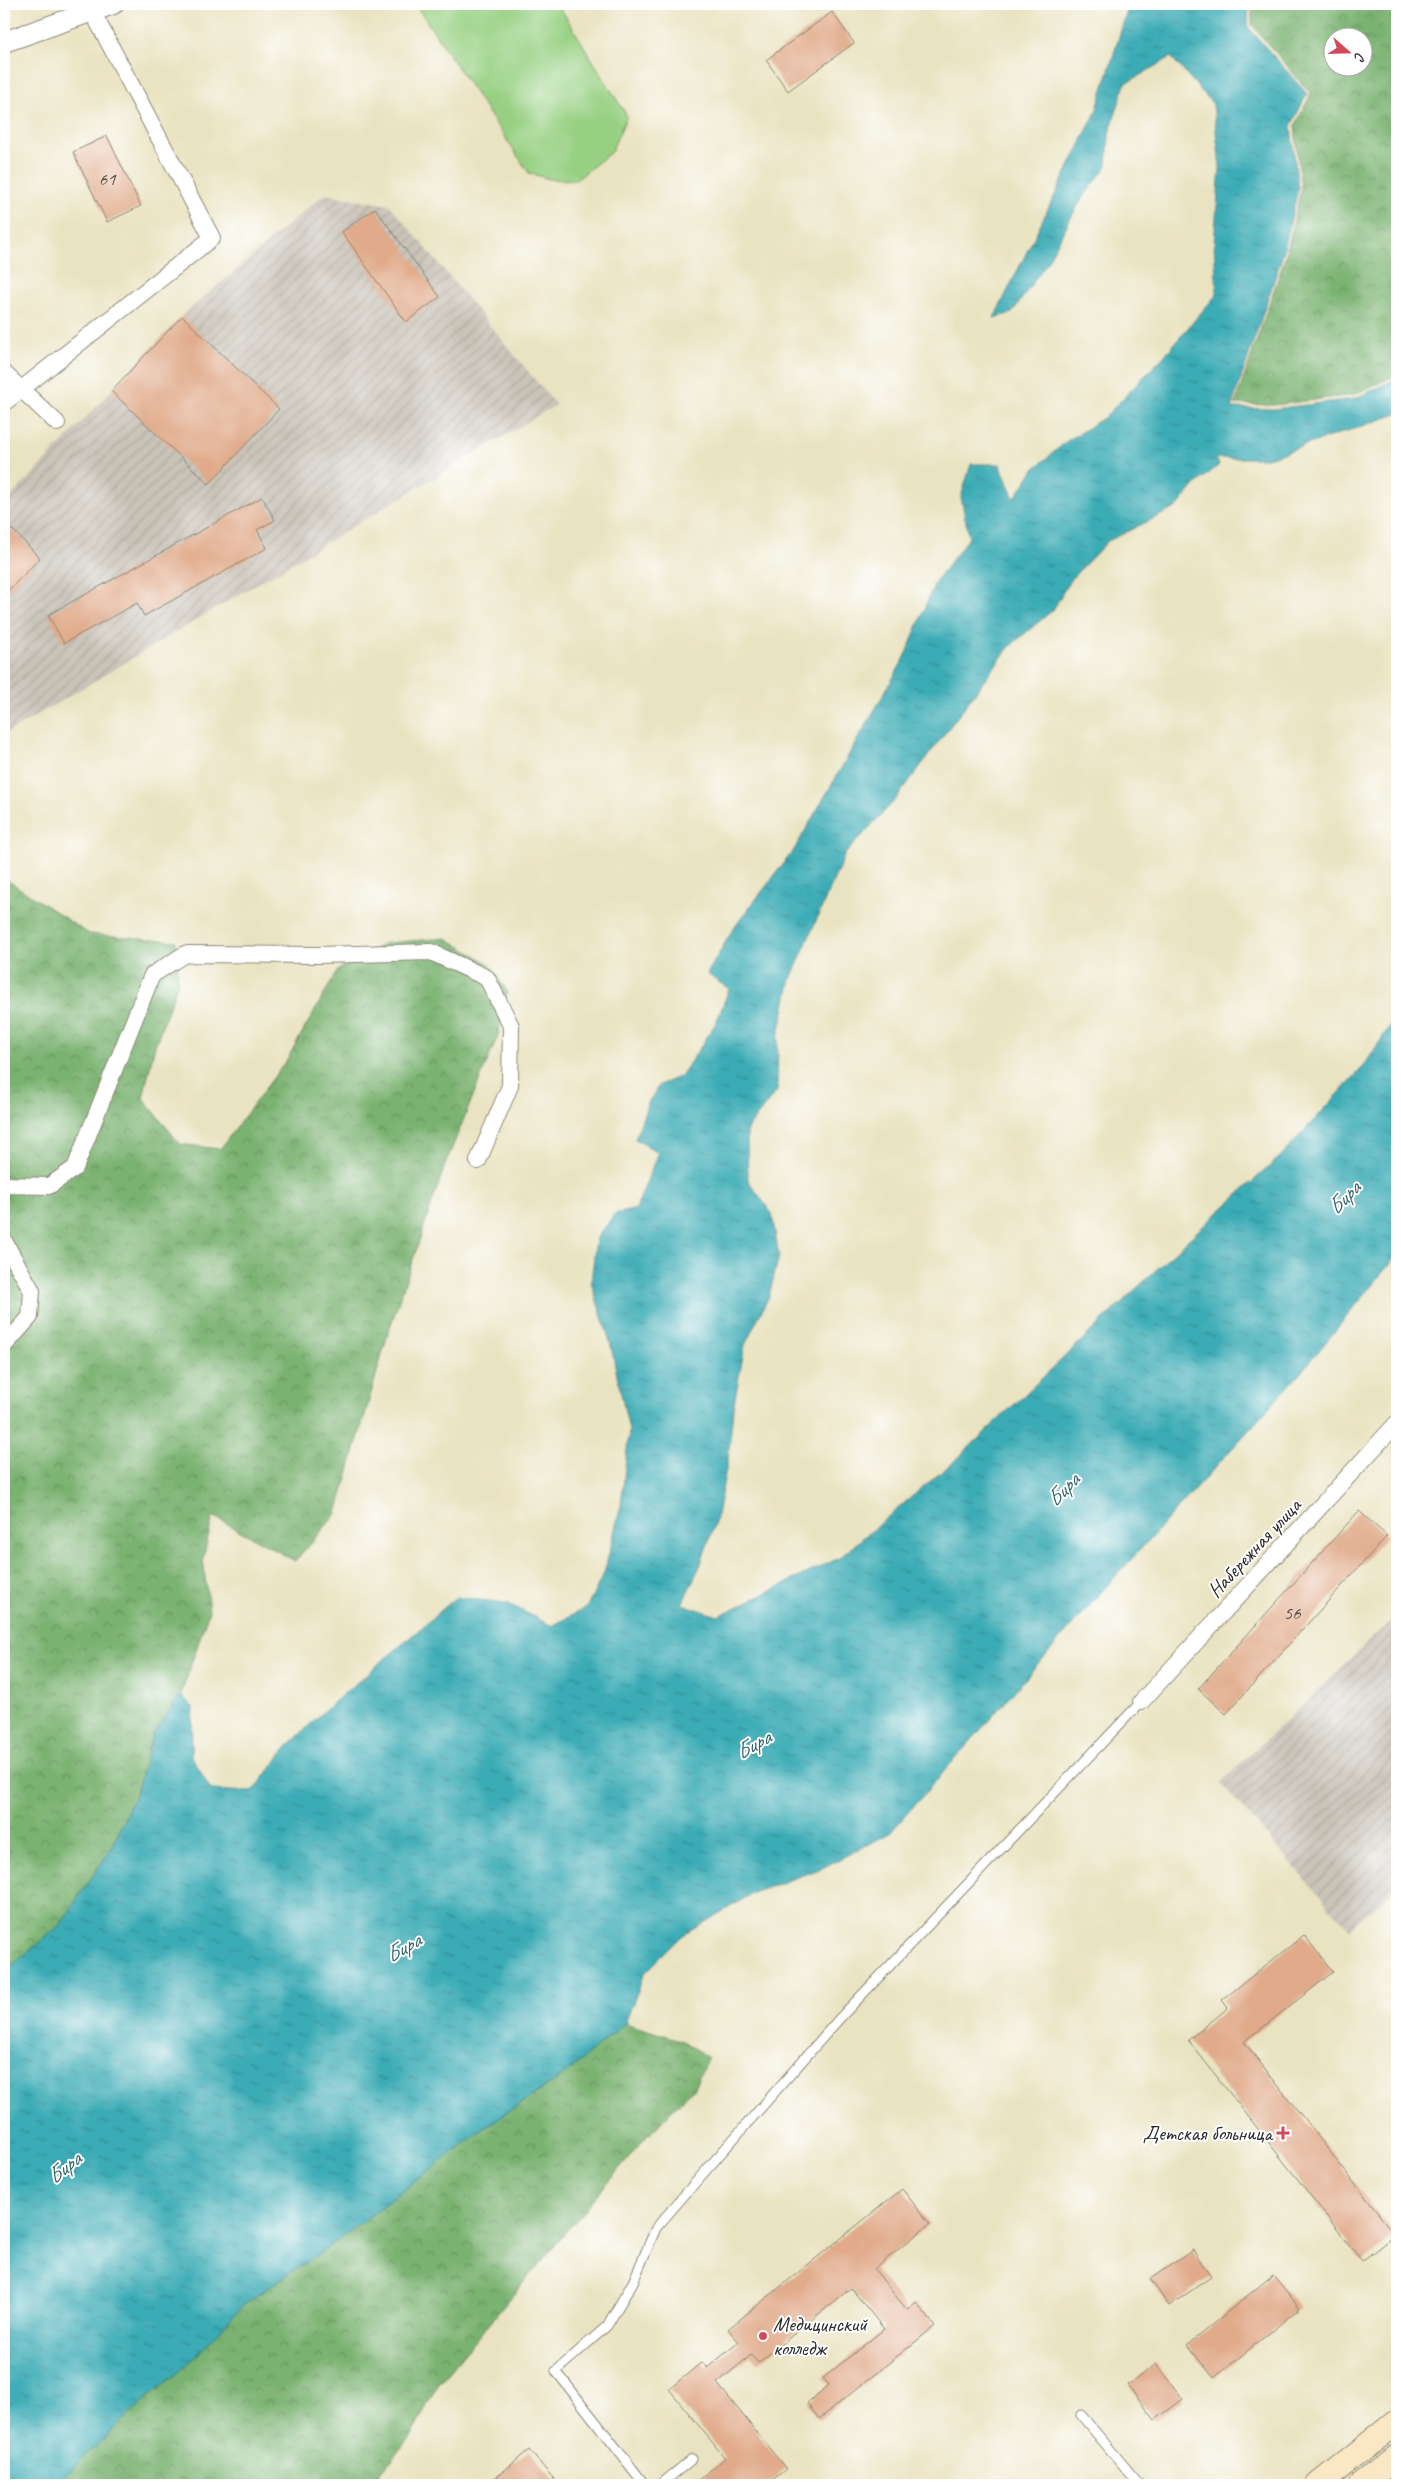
<svg xmlns="http://www.w3.org/2000/svg" width="1401" height="2489" viewBox="0 0 1401 2489" font-family="Caveat,sans-serif">
<defs>
<pattern id="industrial-furrows" width="10" height="10" patternUnits="userSpaceOnUse" patternTransform="scale(1.25)"><rect width="10" height="10" fill="#c9c3b8"/><path d="M-1 1l2-2M0 10L10 0M9 11l2-2" fill="none" stroke="#ada89e"/></pattern>
<pattern id="forest-crowns" width="20" height="18" patternUnits="userSpaceOnUse" patternTransform="scale(1.25)"><rect width="20" height="18" fill="#7ab271"/><path d="M2 6a3 3 0 1 1 6 0M12 15a3 3 0 1 1 6 0" fill="none" stroke="#64915d"/></pattern>
<pattern id="water-ripples" width="26" height="14" patternUnits="userSpaceOnUse" patternTransform="scale(1.25)"><rect width="26" height="14" fill="#3aabb5"/><path d="M2 4q2-2 4 0t4 0M15 11q2-2 4 0t4 0" fill="none" stroke="#318b93"/></pattern>
</defs>
<rect width="100%" height="100%" fill="#fff"/>
<filter id="ink" filterUnits="userSpaceOnUse"><feTurbulence type="fractalNoise" baseFrequency=".02" numOctaves="2"/><feDisplacementMap in="SourceGraphic" scale="10" xChannelSelector="R" yChannelSelector="G"/><feConvolveMatrix kernelMatrix="1 2 1 2 8 2 1 2 1" color-interpolation-filters="sRGB"/></filter>
<filter id="wash" filterUnits="userSpaceOnUse"><feTurbulence type="fractalNoise" baseFrequency=".0096" numOctaves="4" result="noise"/><feDisplacementMap in="SourceGraphic" scale="20" xChannelSelector="R" yChannelSelector="G"/><feGaussianBlur stdDeviation="1.12" result="paint"/><feColorMatrix in="noise" values="0 0 0 0 0 0 0 0 0 0 0 0 0 0 0 0 0 1.4 0 .05"/><feComposite in="paint" operator="in"/></filter>
<g filter="url(#wash)">
<rect width="100%" height="100%" fill="#eae3c1"/>
<!-- industrial -->
<path fill="url(#industrial-furrows)" d="M324,194L390,205L556,405L4,735V504L182,316Z
M1397,1615V1886L1349,1929L1220,1783Z"/>
<!-- forest -->
<path fill="url(#forest-crowns)" stroke="#526e4e" fill-rule="evenodd" d="M1252,4H1397V375L1352,395L1274,405L1235,404L1287,252L1301,189L1295,126L1311,94L1252,25ZM1334,38H1364V68H1334Z
M4,878L89,934L176,941L178,982L154,1049L143,1098L180,1144L220,1149L286,1061L338,970L386,943L446,938L488,963L507,991L498,1035L445,1165L389,1330L337,1513L295,1561L213,1516L203,1559L209,1611L181,1695L153,1734L136,1793L110,1850L60,1925L4,1972Z
M625,2023L683,2041L708,2058L693,2089L640,2144L439,2383L409,2439L370,2485H54L130,2414L198,2354L244,2304L336,2242L488,2125L564,2075Z"/>
<!-- pitch -->
<path fill="#98d083" stroke="#627e57" d="M415,4H558L627,116L611,152L576,180L549,179L529,173Z"/>
<!-- water -->
<path fill="url(#water-ripples)" stroke="#326b70" d="M1129,4H1249L1248,27L1307,94L1291,126L1298,189L1284,251L1231,408L1274,409L1353,399L1397,379V414L1268,458H1216L1219,465L1195,485L1177,507L1108,541L1070,580L1053,610L1010,646L896,799L845,854L791,979L778,1039L777,1091L747,1129L748,1180L772,1214L779,1256L769,1296L745,1345L733,1409L728,1460L716,1520L700,1566L682,1604L718,1616L839,1558L959,1457L1182,1245L1282,1155L1364,1066L1397,1015V1255L1299,1375L1107,1586L890,1833L820,1869L755,1892L682,1936L645,1973L625,2023L564,2075L488,2125L336,2242L244,2304L198,2354L130,2414L54,2485H4V1972L60,1925L110,1850L136,1793L153,1734L181,1695L193,1707L191,1755L211,1790L252,1792C267,1775 279,1755 295,1739C346,1688 404,1645 456,1597L507,1603L552,1626L587,1607L604,1573L621,1505L629,1431L610,1342L591,1282L596,1239L615,1214L636,1209L658,1152L635,1139L647,1105L659,1085L681,1076L716,1023L729,989L707,974L733,929L794,850L905,657L935,582L969,538L961,497L971,464H1000L1014,499L1034,469L1067,441L1105,417L1163,357L1217,294L1214,244L1220,167L1213,104L1171,57L1125,84L1109,135L1107,166L1079,203L1047,262L1012,313L994,318L1096,112Z"/>
<g id="blocks">
<!-- building -->
<path fill="#e1ab8b" d="M832,12L854,43L788,91L766,60Z
M107,136L141,206L107,222L73,152Z
M375,208L440,297L406,322L342,232Z
M182,316L279,409L209,484L111,391Z
M262,497L275,520L257,530L267,548L144,616L137,603L64,643L48,615Z
M12,529L40,558L4,595V537Z
M1359,1511L1387,1536L1226,1714L1198,1689Z
M1304,1935L1333,1972L1244,2042L1395,2235L1362,2261L1188,2040L1228,2008L1222,2000Z
M902,2189L930,2224L874,2269L907,2310L916,2302L935,2326L819,2419L807,2403L829,2385L823,2378L884,2329L851,2288L758,2363L751,2355L717,2383L786,2469L766,2485H692L725,2458L669,2389L702,2362L707,2368L739,2342L728,2329Z
M1193,2250L1211,2277L1169,2306L1150,2279Z
M1273,2275L1300,2308L1214,2378L1187,2345Z
M1156,2364L1183,2399L1155,2420L1128,2385Z
M529,2450L559,2485H487Z"/>
</g>
</g>
<g filter="url(#ink)">
<use href="#blocks" fill-opacity="0" stroke="#8a8776" stroke-width="1"/>
<g fill="none" stroke-linecap="round" stroke-linejoin="round">
<defs>
<path id="service" d="M1081,2415L1140,2485
M645,2485L556,2371L607,2326L633,2282L656,2228L687,2192L839,2019L1141,1702
M660,2485L692,2459"/>
<path id="minor" d="M4,373L57,423
M4,403L212,238L92,11
M4,1185L49,1186L75,1168L152,975L185,954L319,955L431,952L487,978L511,1026L510,1086L478,1161
M4,1241L32,1291L30,1317L4,1346
M1141,1702L1397,1423"/>
<path id="tertiary" d="M4,42L113,4"/>
<path id="secondary" d="M1318,2485L1397,2421
M1361,2485L1397,2456"/>
</defs>
<!-- service casing -->
<use href="#service" stroke="#8a8776" stroke-width="11"/>
<!-- minor casing -->
<use href="#minor" stroke="#8a8776" stroke-width="18"/>
<!-- tertiary casing -->
<use href="#tertiary" stroke="#8a8776" stroke-width="22"/>
<!-- secondary casing -->
<use href="#secondary" stroke="#8a8776" stroke-width="26"/>
<!-- service -->
<use href="#service" stroke="#fff" stroke-width="9"/>
<!-- minor -->
<use href="#minor" stroke="#fff" stroke-width="16"/>
<!-- tertiary -->
<use href="#tertiary" stroke="#fff" stroke-width="20"/>
<!-- secondary -->
<use href="#secondary" stroke="#fae7c3" stroke-width="24"/>
</g>
</g>
<!-- markers -->
<g fill="#d1495b" stroke="#fff" stroke-width="2">
<path d="M1280.5 2125.5h5v5h5v5h-5v5h-5v-5h-5v-5h5z"/>
<circle cx="763" cy="2336" r="5"/>
</g>
<g text-anchor="middle" dominant-baseline="central" stroke-width="4" stroke-linejoin="round" paint-order="stroke">
<!-- number labels -->
<g font-size="19" fill="#584b43">
<text x="107" y="179">61</text>
<text x="1292" y="1613">56</text>
</g>
<!-- street labels -->
<g font-size="21" fill="#2b2b2b" stroke="#fff">
<text transform="translate(1254 1548) rotate(-47)">Набережная улица</text>
</g>
<!-- poi labels -->
<g font-size="21" fill="#2b2b2b" stroke="#fff" text-anchor="end">
<text x="1272" y="2133">Детская больница</text>
<text x="773" y="2324" text-anchor="start">Медицинский<tspan x="773" dy="24">колледж</tspan></text>
</g>
<!-- water labels -->
<g font-size="22" font-style="italic" fill="#326569" stroke="#fff">
<text transform="translate(1344 1198) rotate(-46)">Бира</text>
<text transform="translate(1063 1490) rotate(-46)">Бира</text>
<text transform="translate(753 1745) rotate(-30)">Бира</text>
<text transform="translate(403 1948) rotate(-30)">Бира</text>
<text transform="translate(64 2168) rotate(-39)">Бира</text>
</g>
</g>
<!-- margin -->
<rect width="1401" height="2489" fill="none" stroke="#fff" stroke-width="20"/>
<!-- north arrow -->
<g transform="translate(1348 52) rotate(110)"><circle r="24" fill="#ffffff" stroke="#aaaaaa"/>
<path d="M0-4L9 19L0 12L-9 19Z" fill="#d1495b"/>
<text y="-8" font-size="14" font-weight="bold" text-anchor="middle" fill="#2b2b2b">С</text>
</g>
</svg>
